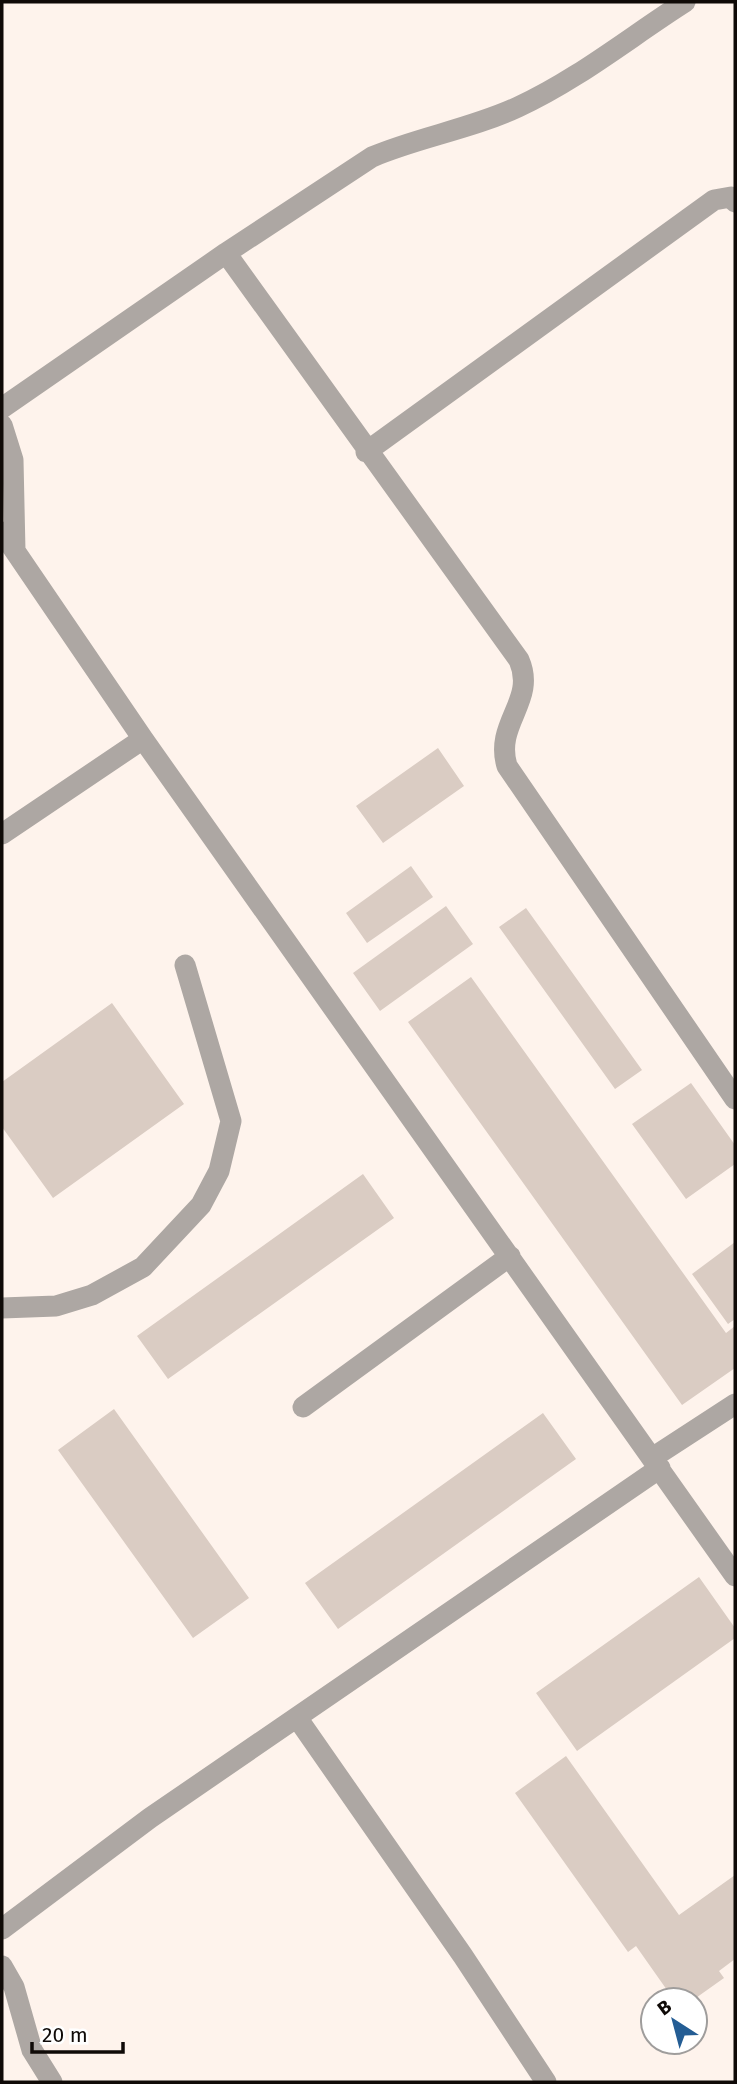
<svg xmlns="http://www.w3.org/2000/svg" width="737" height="2084" viewBox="0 0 737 2084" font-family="'Fira Sans',sans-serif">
<rect width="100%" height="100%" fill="#fef3ec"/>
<!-- building -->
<path fill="#daccc3" d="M438,748L464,786L383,843L356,806Z
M411,866L433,897L367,943L346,913Z
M446,906L473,944L380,1011L353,973Z
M526,908L642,1070L615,1089L499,927Z
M471,977L726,1333L735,1326V1368L682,1405L408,1022Z
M112,1003L184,1104L53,1198L2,1127V1082Z
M691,1083L735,1145V1164L686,1199L632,1124Z
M363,1174L394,1218L168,1379L137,1336Z
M735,1242V1319L728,1324L692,1274Z
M114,1409L249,1598L193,1638L58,1450Z
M543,1413L576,1459L338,1629L305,1583Z
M699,1577L735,1628V1638L577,1751L536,1693Z
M566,1756L679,1915L735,1875V1959L719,1971L724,1978L693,2000H674L636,1946L628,1952L515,1793Z"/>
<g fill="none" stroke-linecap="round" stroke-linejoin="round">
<!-- minor -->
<path stroke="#ada7a3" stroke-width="21" d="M226,253L519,660C537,701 494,723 507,766L735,1099
M2,408L226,253L372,157C419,137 471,129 518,107C577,80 630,37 685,2
M2,425L13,460L15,551
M366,452L714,200L731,197L735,202
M2,532L143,739L735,1576
M2,834L143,739
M2,1308L56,1306L92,1295L143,1267L201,1205L219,1171L231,1121L185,965
M303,1407L510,1256
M652,1458L735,1404
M298,1719L463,1956L546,2082
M2,1929L150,1818L660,1468
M2,1966L14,1987L32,2050L52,2082"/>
</g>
<!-- border -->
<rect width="737" height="2084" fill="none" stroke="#0f0a07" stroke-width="7"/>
<!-- north arrow -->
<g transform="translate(674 2021) rotate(324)"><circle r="33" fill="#ffffff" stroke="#9f9d9c" stroke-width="2"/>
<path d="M0-5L12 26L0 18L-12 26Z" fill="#245d94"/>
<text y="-10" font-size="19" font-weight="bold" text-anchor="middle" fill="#0f0a07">B</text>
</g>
<!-- scale -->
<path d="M32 2042v10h91v-10" fill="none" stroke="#0f0a07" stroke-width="3.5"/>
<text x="42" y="2042" font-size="21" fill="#0f0a07" stroke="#ffffff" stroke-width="5" paint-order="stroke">20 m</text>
</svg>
